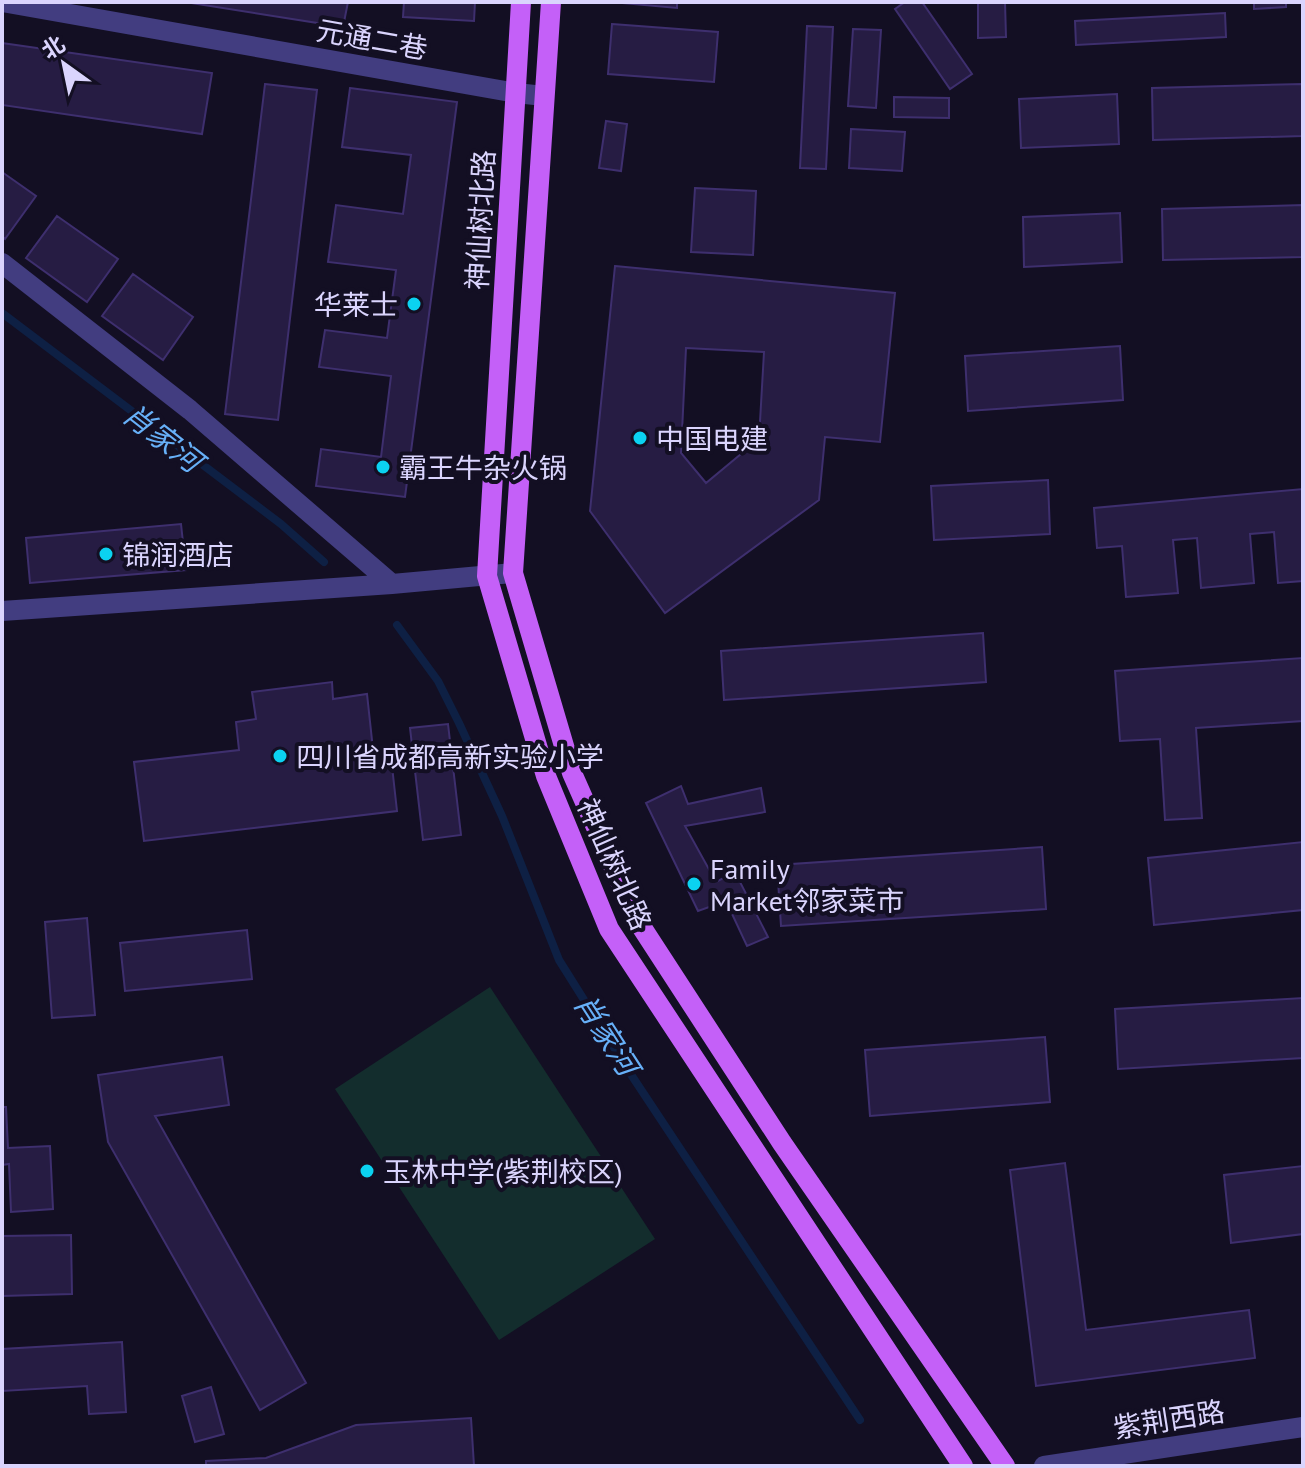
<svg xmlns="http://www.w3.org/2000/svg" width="1305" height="1468" viewBox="0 0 1305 1468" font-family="'PT Sans','Noto Sans SC',sans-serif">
<rect width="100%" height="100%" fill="#130f23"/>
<!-- green -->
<path fill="#132d2d" d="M490,987L655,1239L499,1340L335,1089Z"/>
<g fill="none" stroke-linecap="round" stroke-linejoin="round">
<!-- stream -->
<path stroke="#0e2044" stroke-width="8" d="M2,313L281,524L324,562
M397,625L438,681L459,723L502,816L559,960L630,1073L860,1420"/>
</g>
<!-- building -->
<path fill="#261c43" stroke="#3e2f6e" stroke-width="2" fill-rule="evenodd" d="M185,2H348L343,27Z
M404,2H475L474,21L403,17Z
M611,2H677V8Z
M905,2H922L972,74L950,89L895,9Z
M978,2H1005L1006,37L978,38Z
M1254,2H1286V7L1254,9Z
M1225,13L1226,37L1076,45L1075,21Z
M612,24L718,32L714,82L608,74Z
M807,26L833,27L826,169L800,168Z
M853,29L881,30L876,108L848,106Z
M2,43L212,73L202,134L2,105Z
M265,84L317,90L278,420L225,414Z
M1303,84V136L1153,140L1152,88Z
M350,88L457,102L405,497L316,486L321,449L381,457L391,376L319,367L325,330L387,338L396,270L328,262L336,205L403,214L411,155L342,147Z
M1117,94L1119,144L1021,148L1019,99Z
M894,97L949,98V118L894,117Z
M606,121L627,124L621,171L599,168Z
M851,129L905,132L902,171L849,168Z
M2,172L36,196L5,239L2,236Z
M695,188L756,191L753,255L691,252Z
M1303,205V257L1163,260L1162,209Z
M1120,213L1122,262L1024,267L1023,217Z
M57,216L118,259L87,302L26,258Z
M615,266L895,293L880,442L825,437L819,500L665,613L590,511ZM686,348L764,352L759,439L706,483L681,453Z
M133,274L193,317L163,360L102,316Z
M1120,346L1123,400L968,411L965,356Z
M1048,480L1050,534L934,540L931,486Z
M1303,489V581L1278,583L1274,532L1250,534L1254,583L1201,588L1197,538L1173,540L1178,593L1126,597L1122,546L1097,548L1094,508Z
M181,524L186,570L30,583L26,538Z
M983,633L986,682L724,700L721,651Z
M1303,658V721L1196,728L1202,818L1165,820L1160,739L1120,741L1115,671Z
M332,682L333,699L367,694L375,768L392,766L397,811L144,841L134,762L239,750L236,722L256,719L252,692Z
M448,724L461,835L423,840L410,728Z
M681,786L688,804L761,788L765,812L685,826L716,882L735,872L768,937L747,946L726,901L698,911L646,803Z
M1303,842V910L1154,925L1148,858Z
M1042,847L1046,909L781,926L777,865Z
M87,918L95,1015L52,1018L45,922Z
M247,930L252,979L125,991L120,943Z
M1303,998V1058L1118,1069L1115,1009Z
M1045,1037L1050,1102L870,1116L865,1050Z
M222,1057L229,1105L155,1116L306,1383L260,1410L108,1142L98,1075Z
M2,1107H6L8,1148L50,1146L53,1209L11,1212L9,1164L2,1165Z
M1065,1163L1086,1330L1249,1310L1255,1358L1036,1386L1010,1170Z
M1303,1166V1234L1231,1243L1224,1175Z
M71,1235L72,1294L2,1296V1236Z
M122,1342L126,1412L89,1414L87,1386L2,1391V1349Z
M211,1387L224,1434L195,1442L182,1396Z
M471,1418L474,1466H206V1461L266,1458L356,1425Z"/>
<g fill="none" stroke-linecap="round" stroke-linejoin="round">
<!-- minor -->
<path stroke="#423d80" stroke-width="20" d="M2,2L516,93L544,96
M2,263L190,410L392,584
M2,611L392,584L513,573
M1044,1466L1303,1427"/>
<!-- major -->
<path stroke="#c460f8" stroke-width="20" d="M521,2L487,576L546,776L609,929L963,1466
M551,2L513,573L572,773L637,920L782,1143L1005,1466"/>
</g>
<!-- markers -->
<g fill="#0bd2f1" stroke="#130f23" stroke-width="3">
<circle cx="414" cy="304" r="8"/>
<circle cx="640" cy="438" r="8"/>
<circle cx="383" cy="467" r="8"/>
<circle cx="106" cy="554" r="8"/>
<circle cx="280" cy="756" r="8"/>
<circle cx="694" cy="884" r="8"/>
<circle cx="367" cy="1171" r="8"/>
</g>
<g text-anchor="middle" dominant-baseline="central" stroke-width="8" stroke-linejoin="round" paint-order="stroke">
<!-- street labels -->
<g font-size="28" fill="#dad4fd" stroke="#130f23">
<text transform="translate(372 39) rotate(10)">元通二巷</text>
<text transform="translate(480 220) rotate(-87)">神仙树北路</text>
<text transform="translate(615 864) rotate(66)">神仙树北路</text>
<text transform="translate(1169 1419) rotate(-9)">紫荆西路</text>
</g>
<!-- poi labels -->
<g font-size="28" fill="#dad4fd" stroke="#130f23" text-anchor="start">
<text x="398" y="304" text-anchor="end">华莱士</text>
<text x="656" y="438">中国电建</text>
<text x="399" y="467">霸王牛杂火锅</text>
<text x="122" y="554">锦润酒店</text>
<text x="296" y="756">四川省成都高新实验小学</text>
<text x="710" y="868">Family<tspan x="710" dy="32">Market邻家菜市</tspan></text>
<text x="383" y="1171">玉林中学(紫荆校区)</text>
</g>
<!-- water labels -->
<g font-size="30" font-style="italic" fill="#67b0f8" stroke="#130f23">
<text transform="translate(163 437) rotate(38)">肖家河</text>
<text transform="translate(607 1034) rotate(57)">肖家河</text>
</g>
</g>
<!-- border -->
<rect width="1305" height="1468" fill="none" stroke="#dad4fd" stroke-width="8"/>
<!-- north arrow -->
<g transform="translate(64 64) rotate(327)" stroke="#130f23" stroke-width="6" paint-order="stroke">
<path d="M0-6L14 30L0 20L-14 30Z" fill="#dad4fd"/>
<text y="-12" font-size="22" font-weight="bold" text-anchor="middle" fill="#dad4fd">北</text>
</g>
</svg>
